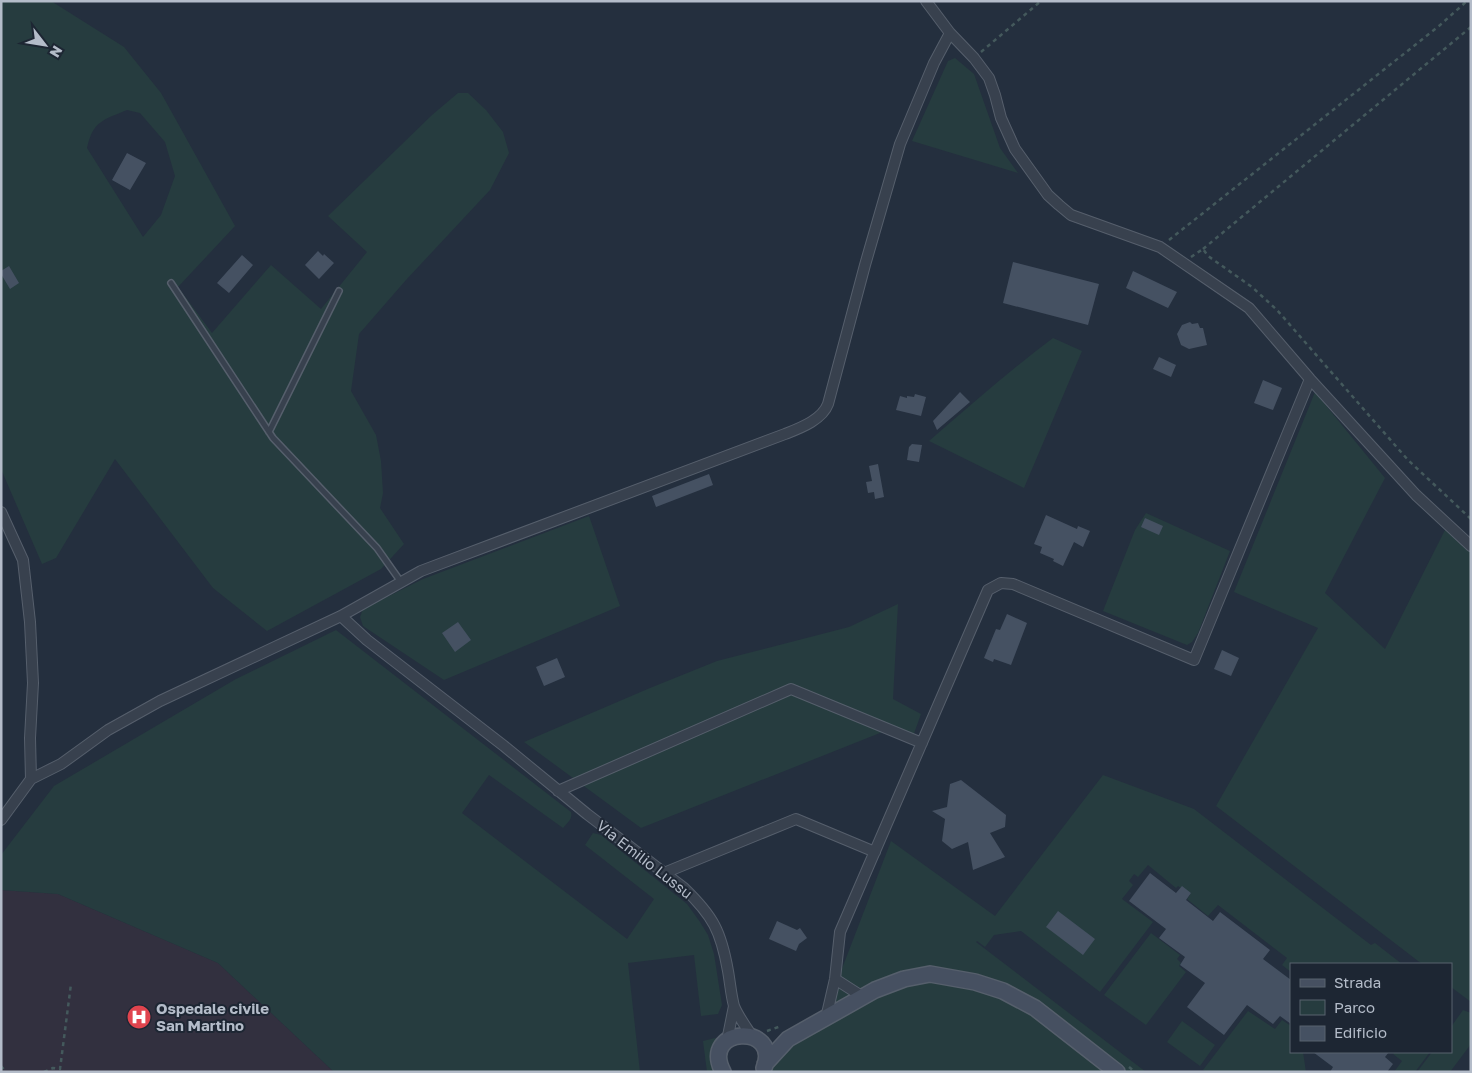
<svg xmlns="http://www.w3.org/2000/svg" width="1472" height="1073" viewBox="0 0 1472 1073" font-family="'Golos Text',sans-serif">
<rect width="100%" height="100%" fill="#242f3e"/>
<!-- medical -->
<path fill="#32303f" d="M1,890L58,894L218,963L334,1072H1Z"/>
<!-- green -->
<path fill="#263c3f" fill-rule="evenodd" d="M1,1H51L124,47L161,93L235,226L178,287L212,333L271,265L321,309L367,252L328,216L432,115L458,93H468L486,110L503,132L509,153L490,190L406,280L359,334L351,391L376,435L381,461L383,493L380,508L404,544L381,569L267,631L213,588L115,459L56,558L42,564L1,469ZM127,110L140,113L165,142L175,176L161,215L143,237L87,148C93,121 103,120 127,110Z
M955,58L974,74L1000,148L1018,173L912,141L948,61Z
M1053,338L1082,351L1024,488L929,441C970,406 1010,370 1053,338Z
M1315,392L1385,478L1325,593L1385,649L1446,528L1471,552V1002L1451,987V964H1422L1216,806L1318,628L1234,592Z
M1146,513L1230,551L1198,633L1192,642L1187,645L1103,611L1135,530Z
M589,516L620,606L444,680L363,626L360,617L363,609L423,579Z
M898,604L893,699L921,714L911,742L885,731L641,828L524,742L650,688L717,661L849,627Z
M336,630L571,812C573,819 567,823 563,828L489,775L462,813L627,939L654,899L585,845L593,833L601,835L687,904L700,922L708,935L714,954L722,1005L718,1014L701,1016L694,955L628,963L640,1072H334L218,963L58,894L1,890V855L54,786L236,679Z
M1103,775L1194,809L1371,945L1375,943L1402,964H1291V972L1282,965L1287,958L1218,905L1208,916L1187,899L1190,895L1178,886L1176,888L1148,865L1138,877L1134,874L1129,881L1133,885L1122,899L1153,922L1100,992L1021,931L994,935L985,947L977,941L976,942L1146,1072H761L792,1045L828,1005L891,841L995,916Z
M1151,933L1180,955L1177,959L1181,963L1179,966L1186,972L1146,1025L1104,995Z
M1463,1010L1471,1013V1044L1450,1072H1417L1432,1052H1451V1027Z
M1248,1011L1275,1029L1282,1020L1291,1026V1052H1303L1306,1072H1206L1203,1070Z
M1182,1021L1215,1045L1200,1066L1167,1042Z
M715,1038L719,1039L726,1045L729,1072H707L703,1041Z
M1395,1052H1430L1415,1072H1394L1402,1061L1393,1054Z"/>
<!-- building -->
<path fill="#455162" d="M127,153L146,163L130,190L112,180Z
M318,251L323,256L324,254L334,263L319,279L305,265Z
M242,255L253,265L229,293L217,283Z
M1013,262L1099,284L1088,325L1003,303Z
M9,266L19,283L10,289L1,274V271Z
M1133,271L1177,292L1168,308L1126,288Z
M1190,322L1192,324L1198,323L1200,328H1203L1207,345L1189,349L1181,345L1177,334L1182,325Z
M1159,357L1176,365L1171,377L1153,369Z
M1263,380L1282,388L1273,410L1254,403Z
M960,392L970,402L937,430L933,421Z
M915,394L926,397L921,416L896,410L900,396L907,398V396L914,397Z
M912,444L922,445L919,462L907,460L909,447Z
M878,464L884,497L875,499L874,492L868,493L866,482L872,481L869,466Z
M709,474L713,485L656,507L652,496Z
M1046,515L1077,529L1078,526L1090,531L1083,547L1074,542L1063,566L1053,561L1054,559L1040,553L1042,547L1034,544Z
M1145,518L1163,526L1159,535L1141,527Z
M1007,614L1027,623L1011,665L994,659L993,662L984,658L996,629L1000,630Z
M458,622L471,640L455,652L442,633Z
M1222,650L1239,658L1231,676L1214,669Z
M557,658L565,677L544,686L536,667Z
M961,780L1006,815L1005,827L990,833L1005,857L973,870L968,842L952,849L942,841L945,819L932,811L947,807L950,784Z
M1150,873L1176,893L1182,886L1191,893L1186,900L1213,921L1220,912L1270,950L1263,959L1291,980V1024L1280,1016L1273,1024L1247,1005L1224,1035L1187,1007L1205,983L1180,965L1185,957L1159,938L1166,929L1129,901Z
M1058,911L1095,939L1083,955L1046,927Z
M777,921L797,930L800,928L807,938L799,944L796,951L769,939Z
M1313,1052H1389L1385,1057L1393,1064L1387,1072H1330L1333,1067Z"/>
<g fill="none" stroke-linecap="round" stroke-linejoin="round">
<defs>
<path id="lane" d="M171,283L273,438L377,548L401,582
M269,432L339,291"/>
<path id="street" d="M926,1L950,33L974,58L989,78L995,95L1001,118L1015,149L1048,195L1059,205L1071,215L1085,220L1160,247L1249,308L1310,379L1416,495L1471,546
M1,512L23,560L30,622L33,683L30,738L31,779
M341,616L367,640L504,746L587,814L684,888C713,916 721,931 728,971C730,982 731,995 734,1006C738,1016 746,1027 752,1036
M558,791L791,689L922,743
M1,820L31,779L61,764L108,730L160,701L341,616L421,571L785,434C800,428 822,420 828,404L865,265L900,144L934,63L950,33
M664,873L796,819L875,852
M835,979L863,997
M826,1018L835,979L840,932L988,590L1001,583L1013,584L1194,660L1310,379
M727,1041L734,1006"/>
<path id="secondary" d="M765,1064L788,1039L875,990L904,979L930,974L975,982L1003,991L1035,1008L1117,1072
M723,1072C699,1026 782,1023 764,1068"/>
</defs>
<!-- lane casing -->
<use href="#lane" stroke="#565f6c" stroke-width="8"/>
<!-- street casing -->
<use href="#street" stroke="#565f6c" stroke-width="12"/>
<!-- secondary casing -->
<use href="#secondary" stroke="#565f6c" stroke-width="18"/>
<!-- path -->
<path stroke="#44595c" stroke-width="2.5" stroke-dasharray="4 4" stroke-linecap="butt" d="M981,52L1041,1
M1169,240L1439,26L1467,1
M1203,249L1471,27
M1191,257L1203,249L1208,256L1252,287L1277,310L1408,460L1471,519
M767,1031L781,1026
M1,1066L6,1072
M1129,1067L1135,1072
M44,1072L53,1068L60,1069L71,984"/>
<!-- lane -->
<use href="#lane" stroke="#38414e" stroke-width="5"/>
<!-- street -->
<use href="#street" stroke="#38414e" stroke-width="10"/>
<!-- secondary -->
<use href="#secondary" stroke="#465061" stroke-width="15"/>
</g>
<!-- icons -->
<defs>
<symbol id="hospital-disc" viewBox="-11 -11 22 22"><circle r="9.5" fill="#e0444e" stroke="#1d2633"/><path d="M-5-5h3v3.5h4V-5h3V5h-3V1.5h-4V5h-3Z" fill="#fff"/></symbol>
</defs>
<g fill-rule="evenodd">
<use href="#hospital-disc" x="125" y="1003" width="28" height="28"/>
</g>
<g text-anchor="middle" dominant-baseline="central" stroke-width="4" stroke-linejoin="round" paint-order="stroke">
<!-- street labels -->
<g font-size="15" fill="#b4bcc9" stroke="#1d2633">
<text transform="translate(645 859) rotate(38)">Via Emilio Lussu</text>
</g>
<!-- poi labels -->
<g font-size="15" font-weight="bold" fill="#b4bcc9" stroke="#1d2633" text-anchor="start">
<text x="156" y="1008">Ospedale civile<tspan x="156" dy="17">San Martino</tspan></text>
</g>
</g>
<!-- border -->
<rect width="1472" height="1073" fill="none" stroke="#b4bcc9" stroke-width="5"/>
<!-- legend -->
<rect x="1290" y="963" width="162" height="90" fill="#1d2633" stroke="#59626f"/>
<rect x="1300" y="979" width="25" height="8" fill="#465061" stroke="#59626f"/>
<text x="1334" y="988" font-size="15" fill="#b4bcc9">Strada</text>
<rect x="1300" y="1000" width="25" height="15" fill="#263c3f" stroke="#59626f"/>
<text x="1334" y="1013" font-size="15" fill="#b4bcc9">Parco</text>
<rect x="1300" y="1026" width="25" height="15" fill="#455162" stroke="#59626f"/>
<text x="1334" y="1038" font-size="15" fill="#b4bcc9">Edificio</text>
<!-- north arrow -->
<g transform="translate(45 45) rotate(121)" stroke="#1d2633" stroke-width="4" paint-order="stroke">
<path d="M0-4L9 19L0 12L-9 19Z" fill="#b4bcc9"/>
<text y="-8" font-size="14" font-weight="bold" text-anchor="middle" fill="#b4bcc9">N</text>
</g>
</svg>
